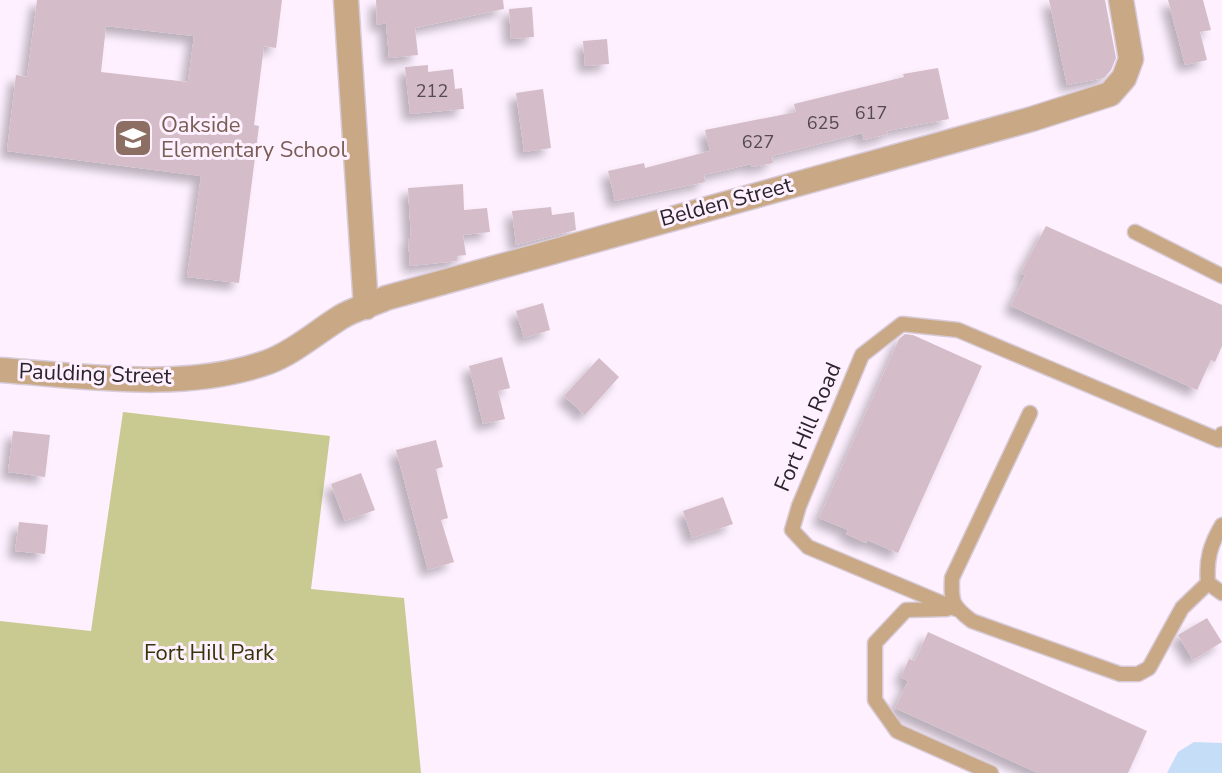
<svg xmlns="http://www.w3.org/2000/svg" width="1222" height="773" viewBox="0 0 1222 773" font-family="'Nunito Sans',sans-serif">
<defs>
<filter id="shadow"><feDropShadow dx="-7" dy="7" stdDeviation="4" flood-color="#0004"/></filter>
</defs>
<rect width="100%" height="100%" fill="#fef0ff"/>
<!-- forest -->
<path fill="#c8ca92" d="M123,412L330,436L311,589L404,598L421,773H0V621L91,631Z"/>
<!-- water -->
<path fill="#c5ddf7" d="M1194,742L1222,743V773H1167L1178,752Z"/>
<!-- building -->
<path fill="#d4bcc8" fill-rule="evenodd" filter="url(#shadow)" d="M37,0H282L276,48L264,46L254,125L259,126L239,283L187,277L201,176L7,151L16,75L27,77ZM106,26L194,36L188,82L101,72Z
M376,0H503L504,9L415,28L418,55L389,58L386,23L377,25Z
M1049,0H1105L1116,58L1111,70L1104,78L1067,85Z
M1168,0H1203L1211,30L1200,32L1207,60L1185,65Z
M532,7L534,37L511,39L509,9Z
M607,39L609,64L585,66L583,41Z
M428,65V72L453,69L455,89L462,88L464,109L410,114L405,67Z
M938,68L949,119L887,131L888,134L864,140L862,133L772,156L773,163L752,167L751,164L704,175L705,182L615,201L608,171L644,163L645,168L710,151L705,130L796,112L794,104L904,77L903,74Z
M543,89L551,148L524,152L516,93Z
M463,184L464,210L487,208L490,232L463,235L466,255L457,256V261L410,266L408,238H411L408,188Z
M551,207L552,215L574,212L576,230L516,245L512,211Z
M1046,226L1222,305V346L1215,362L1211,360L1197,390L1011,306L1025,275L1021,273Z
M543,303L550,330L524,338L516,311Z
M905,334L913,335L982,366L898,553L867,540L866,543L846,534L848,530L819,518L899,339Z
M502,357L510,388L498,391L505,419L483,424L469,366Z
M599,358L619,377L585,415L564,396Z
M13,431L50,435L45,477L8,472Z
M436,440L443,467L436,469L448,518L441,520L454,562L428,570L396,450Z
M361,473L375,510L345,521L331,484Z
M723,497L733,524L692,538L683,511Z
M19,522L48,525L45,554L15,551Z
M1207,618L1222,642L1193,660L1178,635Z
M928,632L1147,731L1128,773H1038L895,708L908,681L901,677L909,659L915,661Z"/>
<g fill="none" stroke-linecap="round" stroke-linejoin="round">
<defs>
<path id="service" d="M1135,232L1222,276
M1030,413L952,578C951,602 952,606 972,621L1120,674H1138L1149,668L1182,608L1208,583
M1208,583C1206,560 1210,545 1222,525
M1208,583L1222,593
M947,609L906,610L875,643V700L897,731L991,773
M956,609L808,547L792,530L799,506L862,355L902,324L958,330L1219,440L1222,434"/>
<path id="minor" d="M346,0L366,307
M0,370C86,376 184,392 268,362C294,352 317,332 341,317C354,309 371,305 386,298L1032,119L1110,94L1124,78L1131,59L1121,0"/>
</defs>
<!-- service casing -->
<use href="#service" stroke="#d8cbd9" stroke-width="17"/>
<!-- minor casing -->
<use href="#minor" stroke="#d8cbd9" stroke-width="27"/>
<!-- service -->
<use href="#service" stroke="#c8a885" stroke-width="14"/>
<!-- minor -->
<use href="#minor" stroke="#c8a885" stroke-width="24"/>
</g>
<!-- icons -->
<defs>
<symbol id="school-square" viewBox="-11 -11 22 22"><rect x="-9" y="-9" width="18" height="18" rx="4" fill="#8d6e63" stroke="#fef0ff"/><path d="M0-5L7-2L0 1L-7-2ZM-4 1L0 2.5L4 1V4Q0 6-4 4Z" fill="#fff"/></symbol>
</defs>
<g fill-rule="evenodd">
<use href="#school-square" x="111" y="116" width="44" height="44"/>
</g>
<g text-anchor="middle" dominant-baseline="central" stroke-width="6" stroke-linejoin="round" paint-order="stroke">
<!-- number labels -->
<g font-size="18" fill="#554a52">
<text x="432" y="91">212</text>
<text x="871" y="113">617</text>
<text x="823" y="123">625</text>
<text x="758" y="142">627</text>
</g>
<!-- education labels -->
<g font-size="22" fill="#785e54" stroke="#fef0ff" text-anchor="start">
<text x="161" y="125">Oakside<tspan x="161" dy="25">Elementary School</tspan></text>
</g>
<!-- street labels -->
<g font-size="22" fill="#2b242b" stroke="#fef0ff">
<text transform="translate(726 202) rotate(-15)">Belden Street</text>
<text transform="translate(95 374) rotate(2)">Paulding Street</text>
<text transform="translate(808 427) rotate(-67)">Fort Hill Road</text>
</g>
<!-- park labels -->
<g font-size="22" fill="#353508" stroke="#fef0ff">
<text x="209" y="653">Fort Hill Park</text>
</g>
</g>
</svg>
